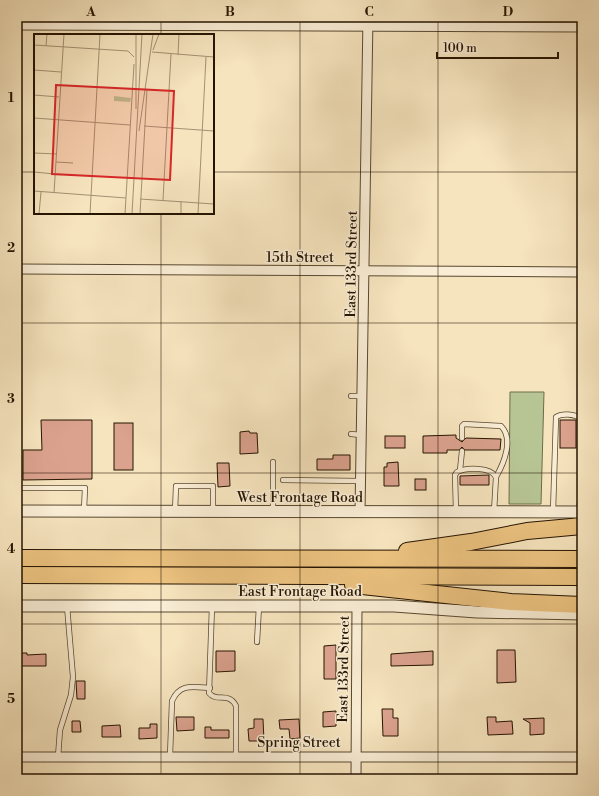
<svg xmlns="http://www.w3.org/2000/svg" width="599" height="796" viewBox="0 0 599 796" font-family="'Libre Bodoni',serif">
  <rect width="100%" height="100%" fill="#f6e4be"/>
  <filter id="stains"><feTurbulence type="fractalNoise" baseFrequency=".005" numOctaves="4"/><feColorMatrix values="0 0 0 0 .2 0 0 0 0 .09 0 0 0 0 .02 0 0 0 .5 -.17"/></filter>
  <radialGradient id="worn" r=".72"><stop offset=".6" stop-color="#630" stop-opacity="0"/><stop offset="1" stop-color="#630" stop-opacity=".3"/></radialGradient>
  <!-- green -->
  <polygon fill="#b7c595" stroke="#6e6c4a" points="510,392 544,392 541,504 509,504"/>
  <!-- building -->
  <g fill="#dba28e" stroke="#251400">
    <polygon points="41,420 92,420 92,479 23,480 23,450 42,450"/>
    <rect x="560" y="420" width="16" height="28"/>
    <rect x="114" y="423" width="19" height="47"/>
    <polygon points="249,431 250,433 257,433 258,453 240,454 240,432"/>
    <polygon points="456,435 456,438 462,442 466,438 501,439 500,450 465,450 462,447 459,450 447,450 447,453 423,453 423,436"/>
    <rect x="385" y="436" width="20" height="12"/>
    <polygon points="333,455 350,455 350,470 317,470 317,459 333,459"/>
    <polygon points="398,462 399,486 384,486 384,467 387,467 387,463"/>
    <polygon points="217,463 229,463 230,486 218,487"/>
    <polygon points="489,475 489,485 460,485 460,476"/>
    <rect x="415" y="479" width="11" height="11"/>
    <polygon points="336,645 336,679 324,679 324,646"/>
    <polygon points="497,650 515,650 516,682 497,683"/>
    <polygon points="216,651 235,651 235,671 216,672"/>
    <polygon points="433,651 433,665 391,666 391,654"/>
    <polygon points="19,653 27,653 27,655 46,654 46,666 19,666"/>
    <polygon points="76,681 85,681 85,699 77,699"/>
    <polygon points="382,709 393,709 393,718 398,718 398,736 383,736"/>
    <polygon points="336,711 336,726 323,727 323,712"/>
    <polygon points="176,717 194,717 194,730 177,731"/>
    <polygon points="487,717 496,717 496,722 512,721 513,734 488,735"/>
    <polygon points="544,718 544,734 530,735 530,723 523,719"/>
    <polygon points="254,719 263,719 264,741 249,741 248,729 254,728"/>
    <polygon points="299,719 300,738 290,739 289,729 280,729 279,720"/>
    <polygon points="72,721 80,721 81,732 72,732"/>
    <polygon points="150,724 157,724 157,738 139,739 139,728 150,728"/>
    <polygon points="120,725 121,737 102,737 102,726"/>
    <polygon points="205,727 211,727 211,730 229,730 229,738 205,738"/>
  </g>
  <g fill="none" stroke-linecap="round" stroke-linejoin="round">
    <!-- service casing -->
    <g stroke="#594830" stroke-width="6">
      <g id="service">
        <polyline points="351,396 362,396"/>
        <polyline points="351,434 361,435"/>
        <path d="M462 438V426L464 424 501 426C514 439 504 463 496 477"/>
        <polyline points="273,462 273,512"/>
        <polyline points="460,470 462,451"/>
        <polyline points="283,480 360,481"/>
        <polyline points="17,488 85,488 84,510"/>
        <path d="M456 511 455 475 457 472C466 467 491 467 496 477L494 512"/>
        <polyline points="175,512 176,486 213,486 213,511"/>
        <path d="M553 512 556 417C562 413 574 414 580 418L582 447"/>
        <polyline points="579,512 582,479"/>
        <path d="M212 606 209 693C217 703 229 691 236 706V756"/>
        <polyline points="257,642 259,606"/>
        <path d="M170 756 172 701C180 683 193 687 210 688"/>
        <polyline points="58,757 60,730 71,695 73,677 67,606"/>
      </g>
    </g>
    <!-- minor casing -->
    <g stroke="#594830" stroke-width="11">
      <g id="minor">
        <polyline points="17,25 582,27"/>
        <polyline points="17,269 582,272"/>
        <polyline points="360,512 368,17"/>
        <polyline points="17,757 582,757"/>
        <polyline points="356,779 357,606"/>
      </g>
    </g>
    <!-- tertiary casing -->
    <g stroke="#594830" stroke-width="13">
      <g id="tertiary">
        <polyline points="17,511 582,512"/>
        <polyline points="17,606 394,606 477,612 582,614"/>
      </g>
    </g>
    <!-- motorway casing -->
    <g stroke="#251400" stroke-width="18">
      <g id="motorway">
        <polyline points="407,551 471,542 527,531 582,526"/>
        <polyline points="17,558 582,559"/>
        <polyline points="17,575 582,577"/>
        <polyline points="353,585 511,602 582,605"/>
      </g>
    </g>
    <!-- service -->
    <use href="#service" stroke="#f9edd5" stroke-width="4.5"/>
    <!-- minor -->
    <use href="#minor" stroke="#f9edd5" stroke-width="9"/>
    <!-- tertiary -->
    <use href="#tertiary" stroke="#f9edd5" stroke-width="11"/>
    <!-- motorway -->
    <use href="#motorway" stroke="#ebc27f" stroke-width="16"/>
  </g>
  <!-- grid -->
  <path fill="none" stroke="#251400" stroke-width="1" stroke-opacity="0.55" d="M161 17V35M300 17V779M438 17V779M17 172H35M213 172H582M161 213V779M17 323H582M17 473H582M17 624H582"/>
  <g text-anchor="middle" stroke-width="3" stroke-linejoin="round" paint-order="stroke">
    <!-- street labels -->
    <g font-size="14" fill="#251400" stroke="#f9edd5">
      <text x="300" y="262">15th Street</text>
      <text transform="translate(351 264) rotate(-89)" y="5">East 133rd Street</text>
      <text x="300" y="502">West Frontage Road</text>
      <text x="300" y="596">East Frontage Road</text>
      <text transform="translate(343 669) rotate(-89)" y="5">East 133rd Street</text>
      <text x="299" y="747">Spring Street</text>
    </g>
  </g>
  <!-- overview -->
  <g transform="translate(34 34)">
    <rect width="180" height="180" fill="#f6e4be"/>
    <path d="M80 62 97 64 96 68 80 67Z" fill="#b7c595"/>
    <path fill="none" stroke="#a29172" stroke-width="1" d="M0 11 94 17 100 23M12 12 13 0M119 16 125 0M118 18 180 23M144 21 145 0M0 36 27 38M0 61 25 63M102 75V0M0 84 96 91M110 92 180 97M105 97 119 0M0 119 23 120M22 128 39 129M0 138 21 140M0 157 92 164M20 159 30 0M106 165 180 170M129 166 137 20M5 180 7 158M56 180 66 0M91 180 100 30M98 180 108 0M106 180 113 55M147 180V167M164 180 172 23"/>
    <path fill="#d62828" fill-opacity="0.15" stroke="#d62828" stroke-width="2" d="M22 51 140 57 136 146 18 140Z"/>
    <rect width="180" height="180" fill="none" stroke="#251400" stroke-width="2"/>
  </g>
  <!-- margin -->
  <rect width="599" height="796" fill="none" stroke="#f6e4be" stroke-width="44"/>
  <!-- scale -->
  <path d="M437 52v6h121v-6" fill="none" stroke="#251400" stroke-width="2"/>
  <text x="443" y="52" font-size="12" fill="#251400" stroke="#f9edd5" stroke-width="3" paint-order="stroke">100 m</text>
  <rect x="22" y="22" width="555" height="752" fill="none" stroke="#251400" stroke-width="1.5"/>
  <g font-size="13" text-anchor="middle" font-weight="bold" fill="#251400">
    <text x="91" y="16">A</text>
    <text x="230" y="16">B</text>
    <text x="369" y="16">C</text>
    <text x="508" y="16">D</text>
    <text x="11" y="102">1</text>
    <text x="11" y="252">2</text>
    <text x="11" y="403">3</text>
    <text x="11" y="553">4</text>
    <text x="11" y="703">5</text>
  </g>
  <rect width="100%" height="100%" filter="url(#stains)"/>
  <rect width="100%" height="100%" fill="url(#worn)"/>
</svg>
